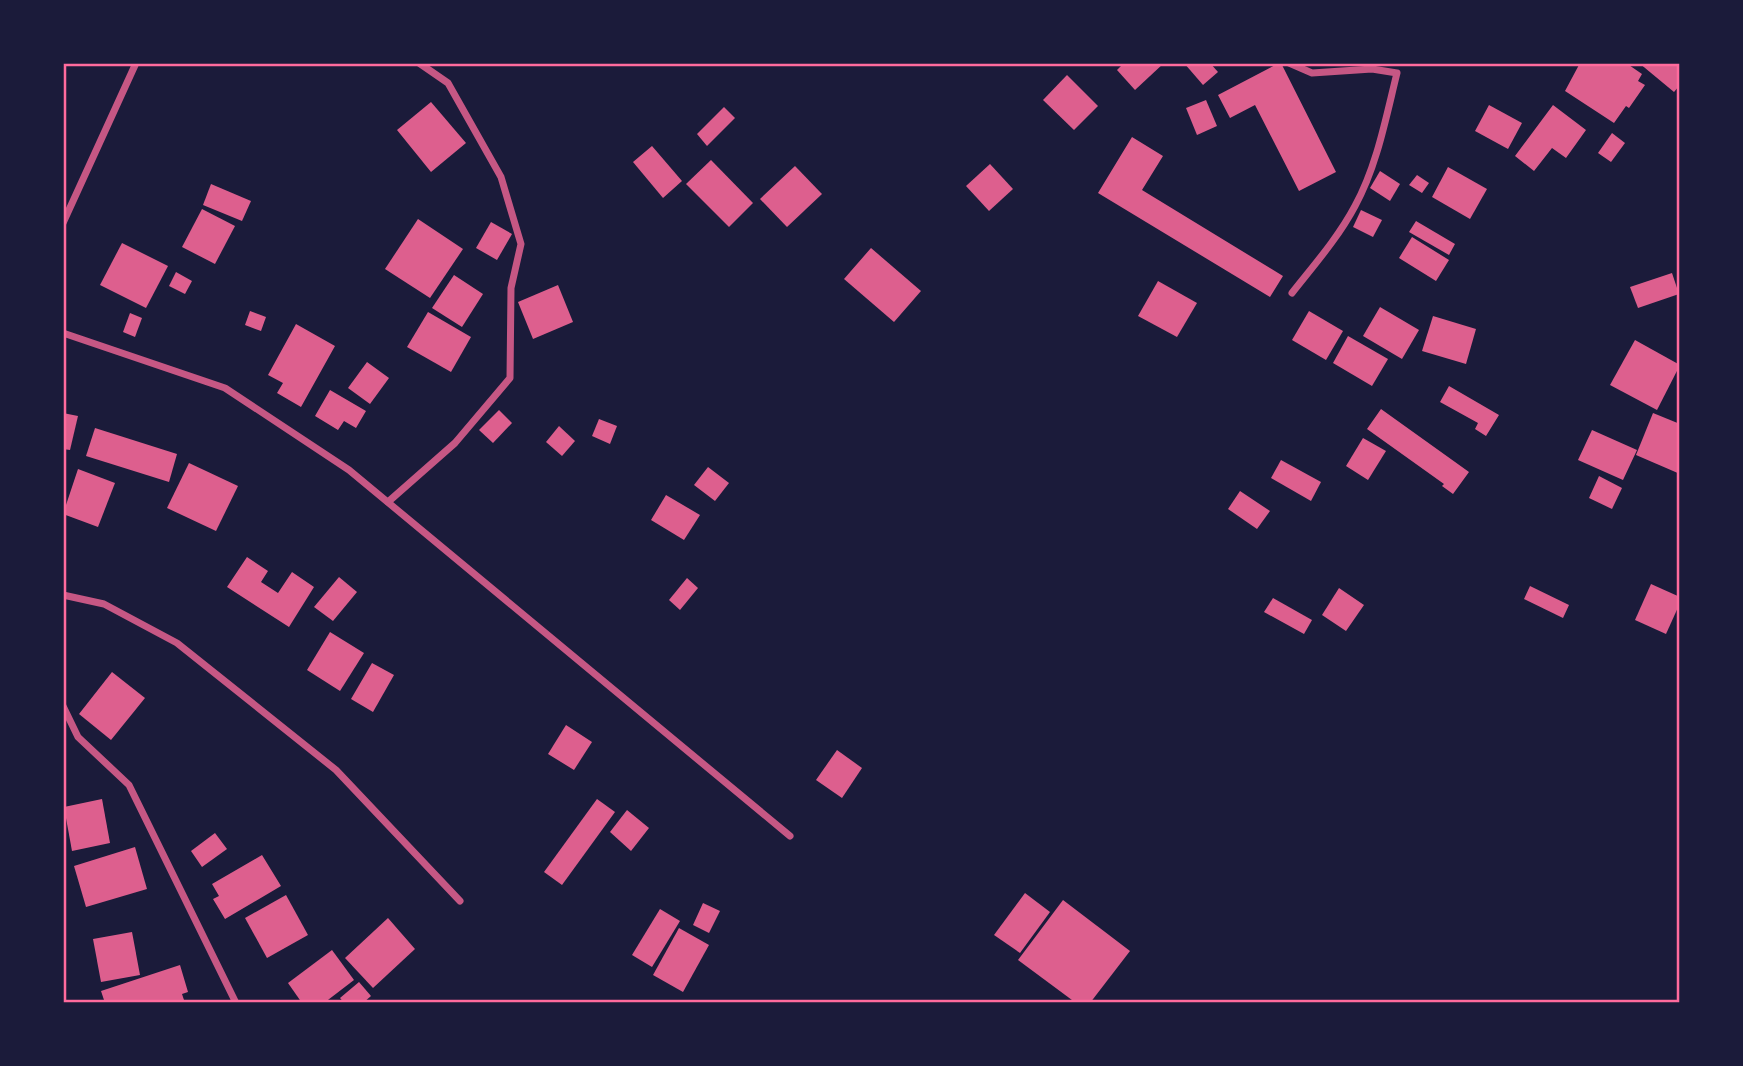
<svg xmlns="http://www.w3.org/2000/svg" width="1743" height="1066" viewBox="0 0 1743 1066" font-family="'Public Sans',sans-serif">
  <rect width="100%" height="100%" fill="#1b1b3a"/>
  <!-- building -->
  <g fill="#dd5f8e">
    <polygon points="1124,63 1164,63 1135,90 1117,70"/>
    <polygon points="1184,63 1210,63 1218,72 1203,85"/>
    <polygon points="1279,63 1281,63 1336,172 1299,191 1255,105 1230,118 1218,95"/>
    <polygon points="1580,63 1626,63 1642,74 1638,81 1645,85 1629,108 1626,106 1614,123 1565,91"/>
    <polygon points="1639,63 1680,63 1680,85 1674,92"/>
    <polygon points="1067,75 1098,106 1074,130 1043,100"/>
    <polygon points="1206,100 1217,126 1197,135 1186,108"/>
    <polygon points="431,102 466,143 431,172 397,130"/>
    <polygon points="1489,105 1522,123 1508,149 1475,131"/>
    <polygon points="1553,105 1586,130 1566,158 1552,148 1534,171 1515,156"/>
    <polygon points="724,107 735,118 707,146 697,134"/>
    <polygon points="1612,133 1625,143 1611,162 1598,153"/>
    <polygon points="1132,137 1163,156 1142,190 1283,276 1270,297 1098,193"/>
    <polygon points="652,146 682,181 663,198 633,162"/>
    <polygon points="711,160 753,203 729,227 686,184"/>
    <polygon points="990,164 1013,189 989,211 966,186"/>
    <polygon points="795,166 822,194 787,227 760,199"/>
    <polygon points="1448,167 1487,189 1470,219 1432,197"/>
    <polygon points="1380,171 1400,184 1390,201 1370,188"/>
    <polygon points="1417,175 1429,183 1422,193 1409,185"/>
    <polygon points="211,184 251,201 242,221 203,205"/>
    <polygon points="202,209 235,226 215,264 182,247"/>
    <polygon points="1361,210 1382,220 1373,237 1353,227"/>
    <polygon points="418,219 463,249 430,298 385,269"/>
    <polygon points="1416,221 1455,244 1449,255 1409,232"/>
    <polygon points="491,222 512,234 497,260 476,248"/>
    <polygon points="1412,237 1449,260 1436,281 1399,258"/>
    <polygon points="122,243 168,266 146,308 100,285"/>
    <polygon points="871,248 921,291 894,322 844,279"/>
    <polygon points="176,272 192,281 185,294 169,286"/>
    <polygon points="1672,273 1679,294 1638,308 1630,287"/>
    <polygon points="454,275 483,294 462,327 432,308"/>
    <polygon points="1158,281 1197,303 1177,337 1138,316"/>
    <polygon points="558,285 573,322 533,339 518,302"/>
    <polygon points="1380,307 1419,330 1402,359 1363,336"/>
    <polygon points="250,311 266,317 261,331 245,325"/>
    <polygon points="1309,311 1343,331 1326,360 1292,340"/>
    <polygon points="428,312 471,337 451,372 407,347"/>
    <polygon points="130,313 142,318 135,337 123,332"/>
    <polygon points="1433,316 1476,329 1466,364 1422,351"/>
    <polygon points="296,324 335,346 301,407 277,393 283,383 268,375"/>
    <polygon points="1348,336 1388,359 1372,386 1333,363"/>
    <polygon points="1635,340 1680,365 1657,410 1610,385"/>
    <polygon points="367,362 389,378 370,404 348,388"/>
    <polygon points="1449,386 1499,415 1486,436 1475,429 1478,423 1440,402"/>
    <polygon points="330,390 366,411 356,428 344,421 338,430 315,416"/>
    <polygon points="1381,409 1469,472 1453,494 1442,486 1444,484 1367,429"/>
    <polygon points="499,410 512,423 493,443 479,430"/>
    <polygon points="63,413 78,416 70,450 63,449"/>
    <polygon points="1653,413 1680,424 1680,474 1636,455"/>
    <polygon points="599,419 617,426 610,444 592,436"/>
    <polygon points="559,426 575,441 562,456 546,442"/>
    <polygon points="95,428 177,454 169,482 86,456"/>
    <polygon points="1592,430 1637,450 1623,480 1578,460"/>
    <polygon points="1363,438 1386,451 1368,480 1346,466"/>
    <polygon points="1281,460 1321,482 1311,501 1271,478"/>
    <polygon points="189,463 238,486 216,531 167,508"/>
    <polygon points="708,467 729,483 715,501 694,485"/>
    <polygon points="78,469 115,483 98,527 63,514"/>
    <polygon points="1599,476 1622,488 1612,509 1589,498"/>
    <polygon points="1240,491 1270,511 1257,529 1228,509"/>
    <polygon points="666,495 700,515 684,540 651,520"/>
    <polygon points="247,557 268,571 261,582 278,593 292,572 314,587 289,627 227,587"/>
    <polygon points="339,577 357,592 333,621 314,607"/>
    <polygon points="687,578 698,588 680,610 669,600"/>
    <polygon points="1651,584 1680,597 1680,603 1666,634 1635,620"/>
    <polygon points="1530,586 1569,605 1563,618 1524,599"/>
    <polygon points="1339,588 1364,605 1346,631 1322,615"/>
    <polygon points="1273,598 1312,620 1304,634 1264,612"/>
    <polygon points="330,632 364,653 340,691 307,670"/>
    <polygon points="372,663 394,675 373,712 351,699"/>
    <polygon points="112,672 145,698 111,740 79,714"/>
    <polygon points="566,725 592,742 574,770 548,754"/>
    <polygon points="837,750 862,768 842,798 816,780"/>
    <polygon points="102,799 110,843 72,851 64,807"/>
    <polygon points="597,799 615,812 562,885 544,872"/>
    <polygon points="627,810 649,828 631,851 610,832"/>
    <polygon points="215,833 227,849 202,867 191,851"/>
    <polygon points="135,847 147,889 86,907 74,866"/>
    <polygon points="262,855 281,886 225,919 213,899 219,896 212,884"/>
    <polygon points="1025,893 1050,912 1020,953 994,935"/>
    <polygon points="286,895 308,935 267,958 245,918"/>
    <polygon points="1063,900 1130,951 1090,1003 1076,1003 1018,960"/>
    <polygon points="703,903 720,911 709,933 693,925"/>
    <polygon points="660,909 680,921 652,967 632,955"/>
    <polygon points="388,918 415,949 373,988 345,958"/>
    <polygon points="679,928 709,945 683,992 653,975"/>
    <polygon points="132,932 140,975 101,982 93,939"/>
    <polygon points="332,950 354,980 324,1003 302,1003 288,983"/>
    <polygon points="180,965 188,992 182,994 185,1003 105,1003 101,991"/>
    <polygon points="359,982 371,996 363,1003 344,1003 340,998"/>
  </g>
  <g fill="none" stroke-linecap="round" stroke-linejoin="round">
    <!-- minor -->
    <g stroke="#c65784" stroke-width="7">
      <path d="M1289 63 1312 73 1372 69 1397 73C1386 117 1377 166 1355 206 1338 238 1314 265 1292 293"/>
      <polyline points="63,223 136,63"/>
      <polyline points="63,333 225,388 349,470 790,836"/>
      <polyline points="388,502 455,443 510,378 511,288 521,244 501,177 448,83 419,63"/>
      <polyline points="63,595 104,604 177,643 336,770 460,901"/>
      <polyline points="63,706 78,737 129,785 236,1003"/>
    </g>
  </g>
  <!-- border -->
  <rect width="1743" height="1066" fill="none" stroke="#1b1b3a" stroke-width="130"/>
  <rect x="65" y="65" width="1613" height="936" fill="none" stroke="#ff6b9d" stroke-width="2.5"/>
</svg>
